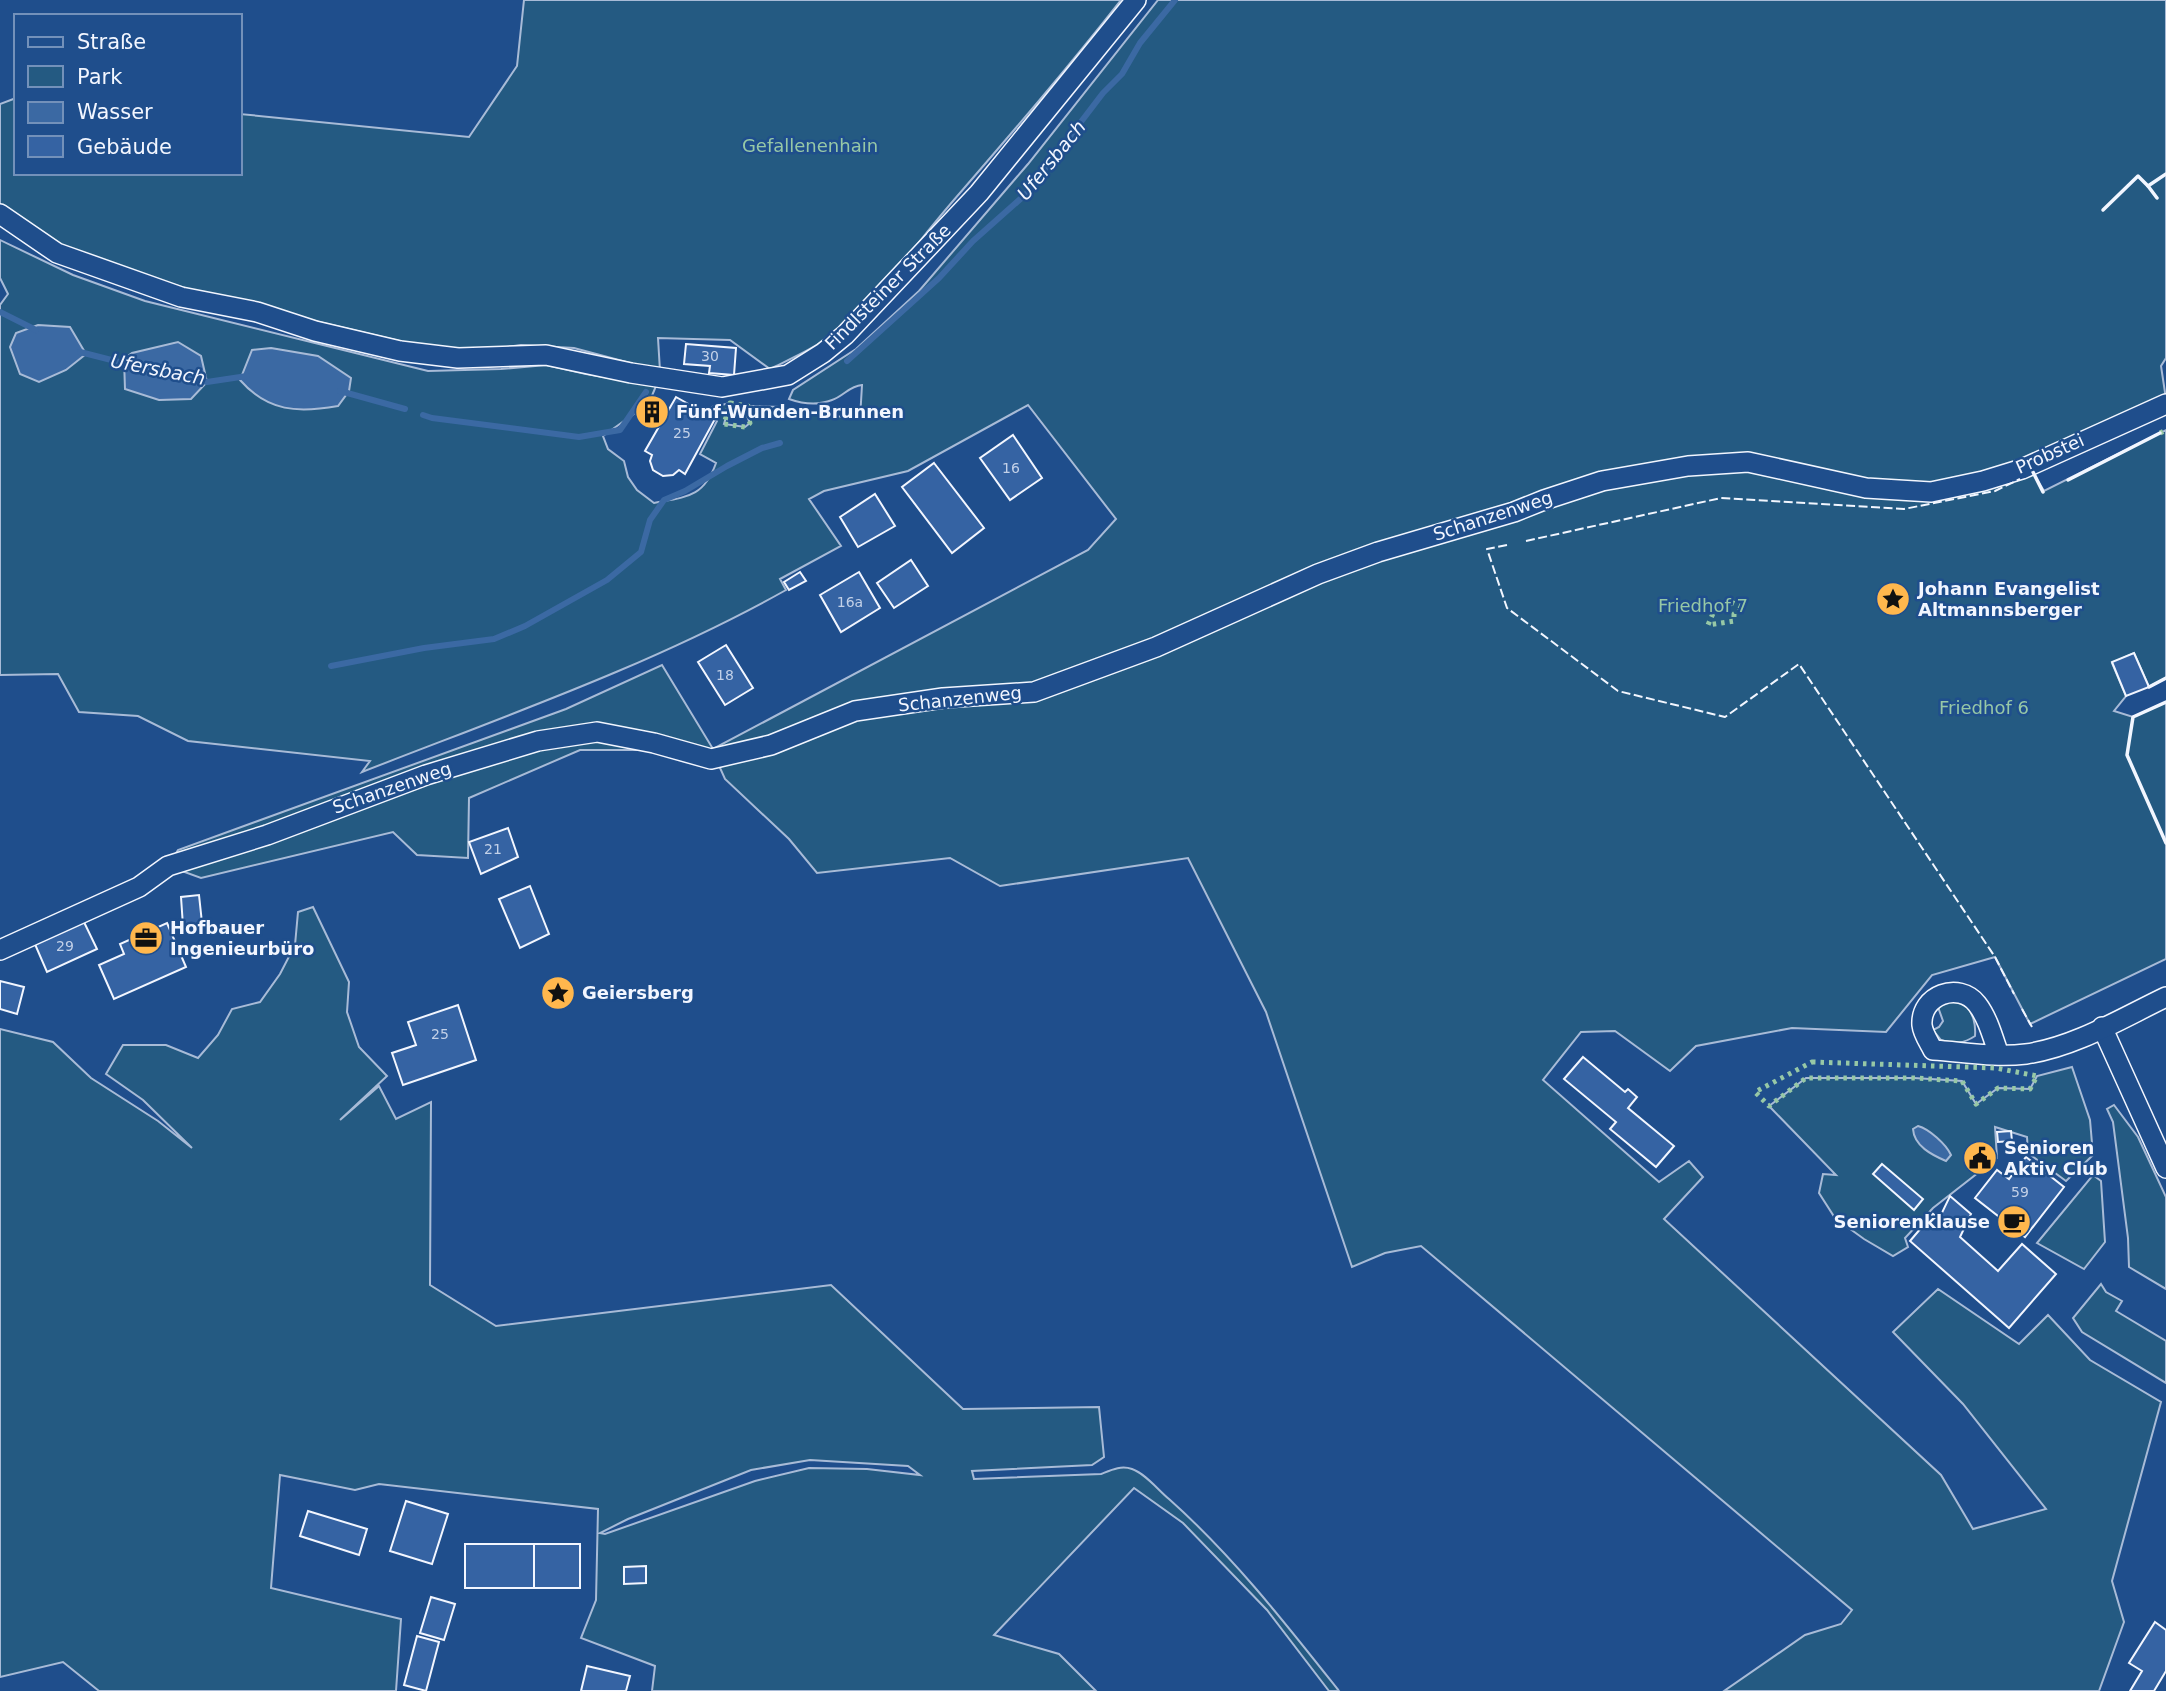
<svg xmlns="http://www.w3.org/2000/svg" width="2166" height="1691" viewBox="0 0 2166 1691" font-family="'DejaVu Sans',sans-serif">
  <rect width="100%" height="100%" fill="#1f4e8c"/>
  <!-- green -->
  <g fill="#245a82" stroke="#a8bbd7" stroke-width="2" fill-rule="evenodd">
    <path d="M524 0H1121C1067 69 1010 135 953 201 916 244 879 296 835 332 816 348 792 358 770 369L730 340 658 338 660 371 574 348 521 345 484 350 425 347 214 297 88 258 41 234 0 207V104L16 98V173H240V114L469 137 517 66Z"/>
    <path d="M1158 0H2166V358L2161 366 2166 399 2033 473 2044 491 2166 430V678L2149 687 2134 653 2112 663 2126 696 2114 711 2133 717 2166 702V959L2030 1024 1995 957 1932 975 1886 1032 1792 1028 1696 1046 1670 1071 1615 1031 1581 1032 1543 1080 1659 1182 1689 1161 1703 1177 1664 1219 1941 1475 1973 1529 2046 1509 1963 1404 1893 1332 1938 1289 2019 1344 2048 1315 2090 1360 2161 1402 2112 1581 2124 1622 2099 1691H1724L1805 1635 1841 1624 1852 1610 1421 1246 1385 1253 1352 1267 1266 1012 1188 858 1000 886 950 858 817 873 789 839 725 779 712 750H580L469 798 468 858 417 855 393 832 201 878 168 866 178 850 566 709 662 665 713 749 1088 550 1116 519 1028 405 908 471 824 491 809 499 841 546 780 579 786 590C652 665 505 716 362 772L370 761 188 741 138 716 79 712 58 674 0 675V305L8 294 0 278V240L73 275 145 301 428 371 501 369 546 365 586 374 656 386 649 403 603 436 608 449 624 461 628 477 637 490 654 503C687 497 704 497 716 463L700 454 717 421 707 412 712 407 730 403 724 424 745 427 750 423 747 416 748 406 783 407 793 411 860 419 862 385C849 386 844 396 832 400 817 406 803 404 789 399L793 390 856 349 919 291 1028 164Z"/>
    <path d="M313 907 349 982 347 1012 359 1047 387 1076 340 1120 379 1086 396 1119 431 1102 430 1285 496 1326 831 1285 963 1409 1099 1407 1104 1457 1092 1465 972 1471 974 1479 1101 1474C1111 1470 1121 1465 1132 1469 1146 1474 1158 1490 1169 1499 1233 1556 1286 1624 1339 1691H1329L1267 1610 1183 1523 1134 1488 994 1635 1059 1654 1096 1691H652L655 1666 581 1638 596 1600 598 1509 379 1484 355 1490 280 1475 271 1588 401 1619 396 1691H99L63 1662 0 1677V1029L53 1042 91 1078 158 1121 192 1148 143 1100 106 1074 123 1045H166L198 1058 218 1035 232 1009 260 1002 280 974 295 945 298 912ZM810 1460 908 1466 920 1475 867 1469 809 1468 755 1481 605 1534 600 1533 628 1519 751 1470Z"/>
    <path d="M1948 999 1966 1004C1973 1015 1976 1023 1975 1036 1963 1044 1955 1044 1941 1040L1933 1030 1939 1027 1943 1021 1938 1007Z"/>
    <polygon points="2072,1067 2090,1120 2093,1155 2066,1181 2028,1153 2027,1137 1995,1127 1997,1158 1933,1208 1905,1238 1908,1247 1893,1256 1864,1239 1835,1218 1819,1193 1823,1174 1836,1175 1769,1106 1806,1078 1914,1078 1962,1081 1976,1104 1998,1088 2030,1089 2037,1076"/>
    <polygon points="2114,1105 2138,1137 2166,1197 2166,1289 2129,1267 2128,1238 2113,1122 2107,1109"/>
    <polygon points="2093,1175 2101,1181 2105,1242 2084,1269 2037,1243"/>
    <polygon points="2101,1284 2106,1292 2122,1301 2116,1311 2166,1341 2166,1383 2082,1332 2073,1318"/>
  </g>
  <!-- water -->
  <g fill="#3b69a3" stroke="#a8bbd7" stroke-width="2">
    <polygon points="38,325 70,327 86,354 66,370 39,382 20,374 10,347 16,333"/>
    <polygon points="178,342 201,356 207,382 191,399 159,400 125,389 124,359 132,353"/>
    <path d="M271 348 318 356 351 378 349 391 338 406C298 413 268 412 240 380L252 350Z"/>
    <path d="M1918 1126C1929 1129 1946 1144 1951 1155L1946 1161C1932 1155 1914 1146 1913 1129Z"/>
  </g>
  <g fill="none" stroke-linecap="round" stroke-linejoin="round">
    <!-- stream -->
    <g stroke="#3b69a3" stroke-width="6">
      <polyline points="0,312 36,330"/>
      <polyline points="80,352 131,365"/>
      <polyline points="847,361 939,278 973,241 1026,194 1103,93 1122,74 1140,43 1175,0"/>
      <polyline points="199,380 207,382 247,376"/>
      <polyline points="340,391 405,409"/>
      <polyline points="423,415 432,418 579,437 620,430 646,392"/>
      <polyline points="331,666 424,648 494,639 525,626 607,580 641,552 650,520 664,500 685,491 727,466 762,448 780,443"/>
    </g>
  </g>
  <!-- building -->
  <g fill="#3563a3" stroke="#f2f6ff" stroke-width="2">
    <polygon points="686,344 736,348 734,375 709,373 710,366 684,364"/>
    <polygon points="676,397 715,419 685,474 679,470 673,475 663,476 653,470 650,461 652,455 645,451"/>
    <polygon points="1013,435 1042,478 1010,500 980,458"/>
    <polygon points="934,463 984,528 952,553 902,487"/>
    <polygon points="875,494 895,526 858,547 840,517"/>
    <polygon points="911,560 928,586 894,608 877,583"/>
    <polygon points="800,572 806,581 789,590 784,582"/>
    <polygon points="859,572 880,608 841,632 820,595"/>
    <polygon points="726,645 753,688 725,705 698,662"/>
    <polygon points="2134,653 2149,687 2126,696 2112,662"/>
    <polygon points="508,828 518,857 481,874 469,842"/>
    <polygon points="530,886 549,934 520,948 499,899"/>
    <polygon points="199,895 202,923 183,926 181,897"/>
    <polygon points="83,920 97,949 47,972 34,942"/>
    <polygon points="167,923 186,967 114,999 99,965 124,954 120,944"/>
    <polygon points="0,981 24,987 17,1014 0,1009"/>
    <polygon points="458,1005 476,1060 403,1085 392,1053 416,1045 408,1022"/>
    <polygon points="1583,1057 1625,1092 1628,1089 1637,1097 1628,1108 1674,1146 1656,1167 1610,1129 1616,1122 1564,1079"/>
    <polygon points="2011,1131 2012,1141 1998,1142 1997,1132"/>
    <polygon points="2026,1157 2064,1187 2025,1237 1975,1198 1997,1170 2009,1179"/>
    <polygon points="1882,1164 1923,1199 1914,1210 1873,1174"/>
    <polygon points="1950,1196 1971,1214 1960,1237 1998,1271 2022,1244 2056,1274 2009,1328 1910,1241 1933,1214 1939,1219"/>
    <polygon points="406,1501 448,1514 432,1564 390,1551"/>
    <polygon points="308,1511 367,1529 359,1555 300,1536"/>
    <rect x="465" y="1544" width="69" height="44"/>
    <rect x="534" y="1544" width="46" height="44"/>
    <polygon points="646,1566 646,1583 624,1584 624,1567"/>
    <polygon points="431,1597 455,1604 444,1640 420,1633"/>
    <polygon points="2155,1622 2166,1630 2166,1671 2154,1691 2130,1691 2142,1671 2129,1663"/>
    <polygon points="417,1636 439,1642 426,1691 404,1685"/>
    <polygon points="587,1666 630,1676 626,1691 581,1691"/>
  </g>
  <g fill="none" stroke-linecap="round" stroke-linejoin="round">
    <!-- street casing -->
    <g stroke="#f2f6ff" stroke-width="22">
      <g id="street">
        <polyline points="0,214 57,253 181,297 257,312 315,331 400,351 458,358 546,355 631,373 722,387 788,375 823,353 845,335 979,193 1136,0"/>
        <polyline points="0,950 139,887 168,866 267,835 426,775 538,741 597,732 654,743 711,759 771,745 855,711 943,698 1034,692 1156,647 1318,574 1378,552 1514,512 1544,500 1602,481 1688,466 1748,462 1866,488 1931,492 1983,481 2022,469 2166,404"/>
        <polyline points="2102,1027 2166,1168"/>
        <path d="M1999 1055C1993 1038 1988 1018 1977 1004 1959 981 1920 995 1922 1025 1923 1034 1929 1042 1933 1050 1964 1052 1995 1058 2026 1054 2075 1047 2122 1018 2166 997"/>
      </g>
    </g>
    <!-- street -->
    <use href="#street" stroke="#1f4e8c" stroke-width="19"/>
    <!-- hedge -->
    <g stroke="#97c8a6" stroke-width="5" stroke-dasharray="3.5 5" stroke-linecap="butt">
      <polygon points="730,403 748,406 747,416 750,423 745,427 724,424"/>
      <polyline points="2160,433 2166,430"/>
      <polygon points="1731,602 1744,608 1734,614 1734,621 1708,625 1714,611 1722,607 1727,609"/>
      <polygon points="1812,1062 1996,1068 2037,1076 2030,1089 1998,1088 1976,1104 1962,1081 1914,1078 1806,1078 1769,1106 1755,1092"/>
    </g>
    <!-- fence -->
    <g stroke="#f2f6ff" stroke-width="2" stroke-dasharray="9 3.5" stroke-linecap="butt">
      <polyline points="1526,541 1721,498 1904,509 1995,491 2020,479"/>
      <polyline points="1507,545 1487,549 1507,608 1618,691 1725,717 1799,664 1995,957 2014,994"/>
      <polyline points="2022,1009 2032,1027"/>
    </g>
    <!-- wall -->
    <g stroke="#f2f6ff" stroke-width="3.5">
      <polyline points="2157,198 2148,186 2166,174"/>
      <polyline points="2103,210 2138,176 2148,186"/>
      <polyline points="2033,472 2043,492"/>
      <polyline points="2068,480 2160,433"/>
      <polyline points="2149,687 2166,678"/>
      <polyline points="2166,702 2133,717 2127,755 2166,843"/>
    </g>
  </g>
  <!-- icons -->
  <defs>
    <g id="building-disc" transform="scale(1.75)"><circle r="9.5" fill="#ffb74d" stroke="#1f4e8c"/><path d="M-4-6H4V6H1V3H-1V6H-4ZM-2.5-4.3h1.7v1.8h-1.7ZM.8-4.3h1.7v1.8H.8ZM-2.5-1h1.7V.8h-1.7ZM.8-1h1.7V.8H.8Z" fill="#111"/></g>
    <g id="sight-disc" transform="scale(1.75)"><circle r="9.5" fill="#ffb74d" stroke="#1f4e8c"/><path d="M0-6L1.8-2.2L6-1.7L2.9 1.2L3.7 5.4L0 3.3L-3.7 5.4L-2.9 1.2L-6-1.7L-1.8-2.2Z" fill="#111"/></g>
    <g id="office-disc" transform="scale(1.75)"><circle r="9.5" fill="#ffb74d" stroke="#1f4e8c"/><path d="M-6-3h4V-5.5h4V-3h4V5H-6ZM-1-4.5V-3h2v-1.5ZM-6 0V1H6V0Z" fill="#111"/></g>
    <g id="civic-disc" transform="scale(1.75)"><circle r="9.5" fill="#ffb74d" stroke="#1f4e8c"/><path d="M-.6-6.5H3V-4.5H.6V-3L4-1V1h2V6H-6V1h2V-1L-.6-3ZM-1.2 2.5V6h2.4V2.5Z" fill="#111"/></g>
    <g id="cafe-disc" transform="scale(1.75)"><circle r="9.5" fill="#ffb74d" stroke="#1f4e8c"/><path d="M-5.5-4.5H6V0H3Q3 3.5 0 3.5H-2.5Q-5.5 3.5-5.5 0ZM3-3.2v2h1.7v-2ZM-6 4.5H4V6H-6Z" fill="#111"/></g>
  </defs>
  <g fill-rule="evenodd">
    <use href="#building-disc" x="652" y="412"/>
    <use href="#sight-disc" x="1893" y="599"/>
    <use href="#office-disc" x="146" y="938"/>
    <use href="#sight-disc" x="558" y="993"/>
    <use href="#civic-disc" x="1980" y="1158"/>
    <use href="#cafe-disc" x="2014" y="1222"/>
  </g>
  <g text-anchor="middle" stroke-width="5" stroke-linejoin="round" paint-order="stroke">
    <!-- number labels -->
    <g font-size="14" fill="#c3d1e8">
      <text x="710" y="361">30</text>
      <text x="682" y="438">25</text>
      <text x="1011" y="473">16</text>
      <text x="850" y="607">16a</text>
      <text x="725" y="680">18</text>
      <text x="493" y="854">21</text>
      <text x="65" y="951">29</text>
      <text x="440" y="1039">25</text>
      <text x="2020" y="1197">59</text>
    </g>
    <!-- park labels -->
    <g font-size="18" fill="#97c8a6" stroke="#1f4e8c">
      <text x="810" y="152">Gefallenenhain</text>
      <text x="1703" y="612">Friedhof 7</text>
      <text x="1984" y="714">Friedhof 6</text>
    </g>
    <!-- street labels -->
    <g font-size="18" fill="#f2f6ff" stroke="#1f4e8c">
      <text transform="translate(888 287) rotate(-45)" y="6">Findlsteiner Straße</text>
      <text transform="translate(2050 454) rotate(-24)" y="6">Probstei</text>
      <text transform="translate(1493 516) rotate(-18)" y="6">Schanzenweg</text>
      <text transform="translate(960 699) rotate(-6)" y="6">Schanzenweg</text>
      <text transform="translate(392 788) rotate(-19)" y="6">Schanzenweg</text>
    </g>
    <!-- poi labels -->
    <g font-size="18" font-weight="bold" fill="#f2f6ff" stroke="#1f4e8c" text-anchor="start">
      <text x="676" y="418">Fünf-Wunden-Brunnen</text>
      <text x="1918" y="595">Johann Evangelist<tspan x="1918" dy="21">Altmannsberger</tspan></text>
      <text x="170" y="934">Hofbauer<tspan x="170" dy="21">Ingenieurbüro</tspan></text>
      <text x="582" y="999">Geiersberg</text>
      <text x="2004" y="1154">Senioren<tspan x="2004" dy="21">Aktiv Club</tspan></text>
      <text x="1990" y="1228" text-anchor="end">Seniorenklause</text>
    </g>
    <!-- water labels -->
    <g font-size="19" font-style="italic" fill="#f2f6ff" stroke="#1f4e8c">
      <text transform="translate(1051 160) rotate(-51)" y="7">Ufersbach</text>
      <text transform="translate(158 369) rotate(11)" y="7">Ufersbach</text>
    </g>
  </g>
  <!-- legend -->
  <rect x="14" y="14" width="228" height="161" fill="#1f4e8c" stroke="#7391ba" stroke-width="2"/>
  <rect x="28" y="37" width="35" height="10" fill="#1f4e8c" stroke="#7391ba" stroke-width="2"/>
  <text x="77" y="49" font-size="21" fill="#f2f6ff">Straße</text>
  <rect x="28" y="66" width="35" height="21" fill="#245a82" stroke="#7391ba" stroke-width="2"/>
  <text x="77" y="84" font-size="21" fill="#f2f6ff">Park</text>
  <rect x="28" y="102" width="35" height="21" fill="#3b69a3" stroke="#7391ba" stroke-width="2"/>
  <text x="77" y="119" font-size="21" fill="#f2f6ff">Wasser</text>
  <rect x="28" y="136" width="35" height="21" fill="#3563a3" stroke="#7391ba" stroke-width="2"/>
  <text x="77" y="154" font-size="21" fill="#f2f6ff">Gebäude</text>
</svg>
